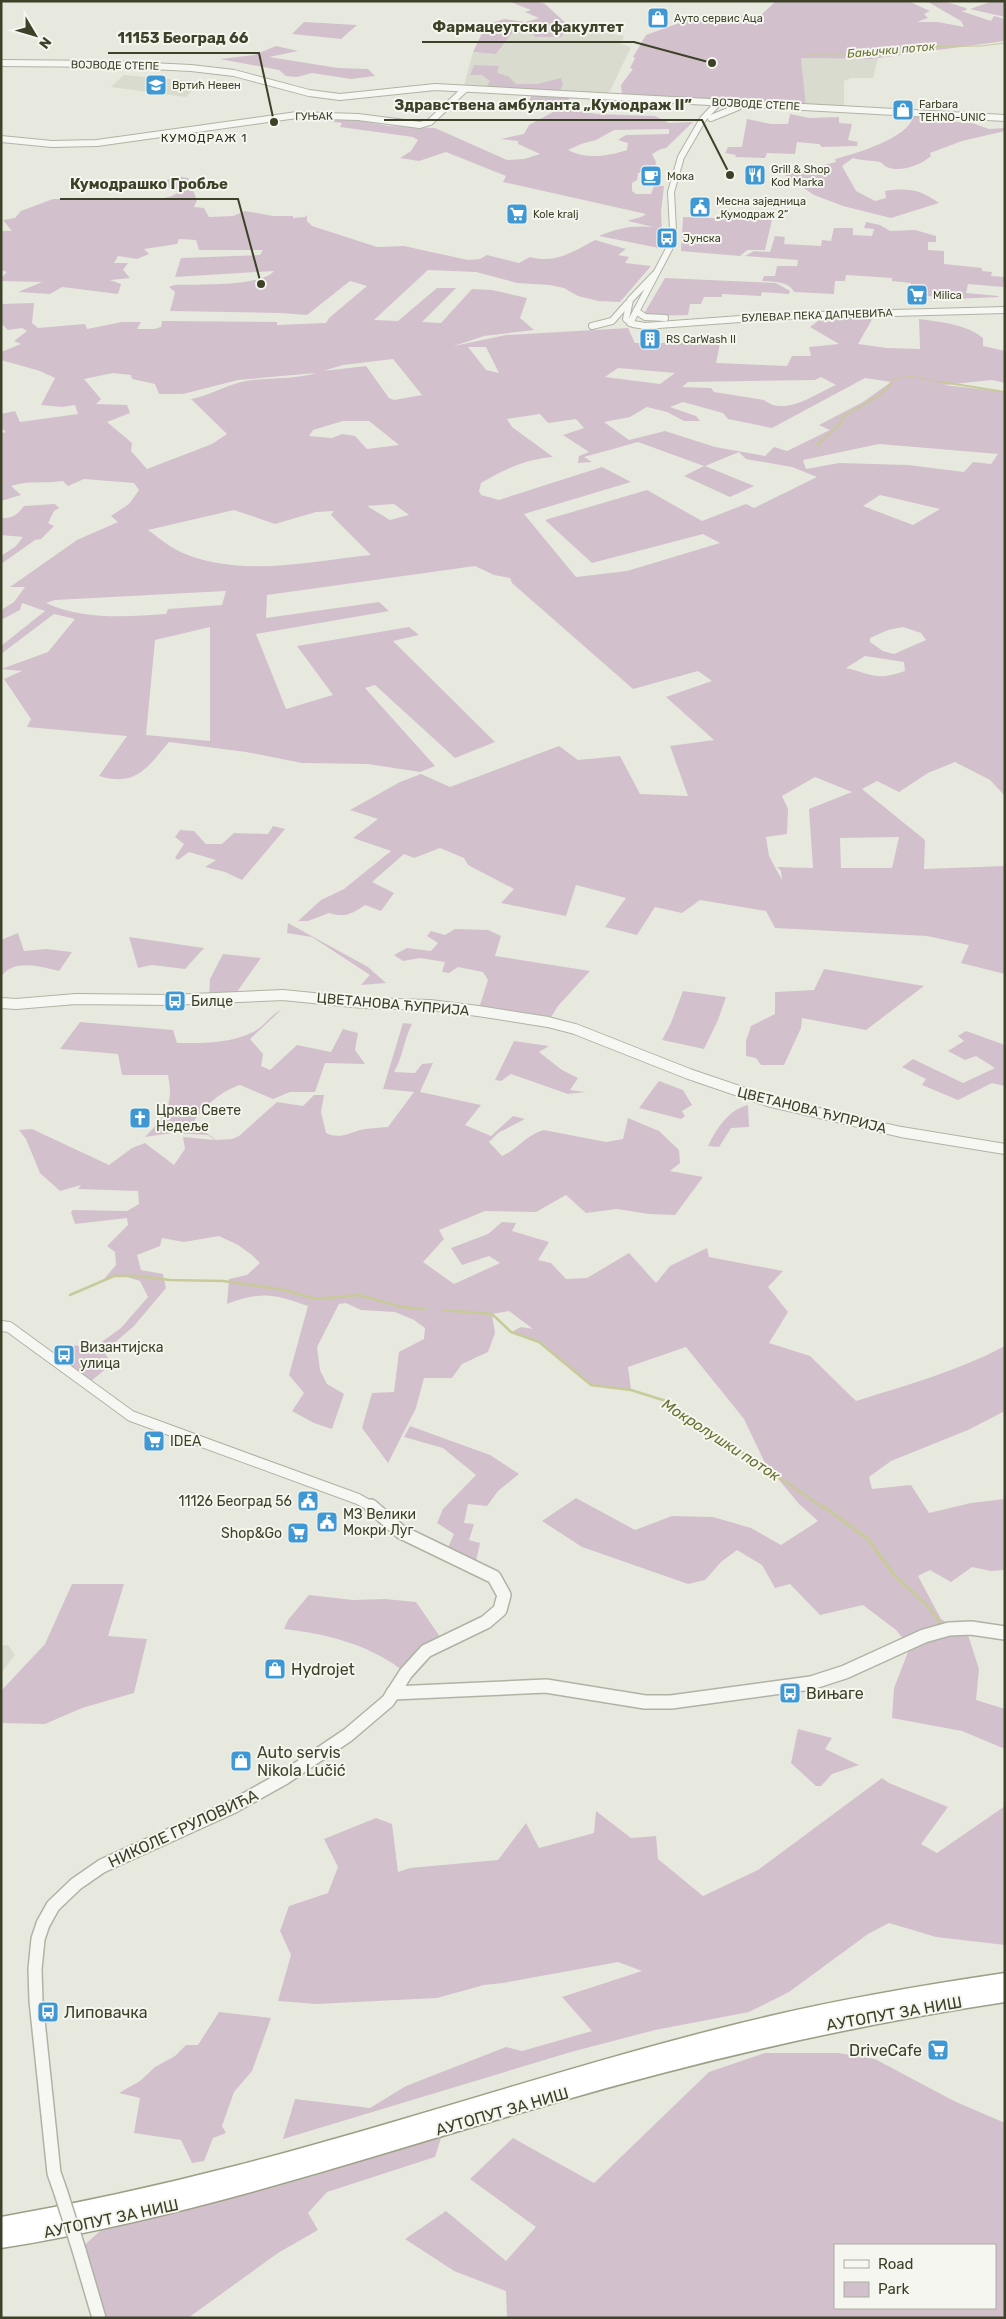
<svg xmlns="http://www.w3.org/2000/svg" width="1006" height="2319" viewBox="0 0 1006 2319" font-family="Rubik,sans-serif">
  <rect width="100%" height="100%" fill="#e7e9df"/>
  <!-- built -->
  <g fill="#d8dbcd">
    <polygon points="569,26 624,36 621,44 631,47 609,93 464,86 473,52 496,54 513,32 527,27 535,37 561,36"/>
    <polygon points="801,58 871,59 878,58 873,78 851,78 844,81 844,107 806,105"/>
    <polygon points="124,75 201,82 186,97 111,87"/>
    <polygon points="8,1645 15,1655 1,1673 1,1646"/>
  </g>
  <!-- green -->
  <g fill="#d3c0cd" fill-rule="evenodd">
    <polygon points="508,1 537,1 545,4 569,26 561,37 535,37 527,27 513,32 496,54 473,52 486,25 504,19 526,22 539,18 525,12 531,10"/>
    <polygon points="776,1 908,1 930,11 924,14 928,18 917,22 938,22 964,27 961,21 928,2 947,2 966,8 967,10 961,11 991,21 994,16 1005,19 1005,41 871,59 801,58 806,105 622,94 621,85 633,69 630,68 635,58 633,57 646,35 693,18 761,15"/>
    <polygon points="993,1 1005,1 1005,17 970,9"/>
    <polygon points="304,22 357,25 341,39 292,34"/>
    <polygon points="276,46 298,51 269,57 338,68 368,69 375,76 351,79 312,73 297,77 286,76 279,70 220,59 254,55"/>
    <polygon points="474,65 499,66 497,73 508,76 516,84 538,84 561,78 563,84 560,91 486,87 490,81 482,75 470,75"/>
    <path d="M532 94 571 96 565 105 574 110 596 114 655 116 669 123 693 122 666 148 661 149 652 154 656 162 655 171 638 173 637 180 632 183V191L636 194H651L654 186H664L661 212 662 234 659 248 599 236C617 228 633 225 653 227L628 221C634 218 640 219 646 214L503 182 506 176 446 152 419 161 400 158 411 151 418 140 413 137 340 127 342 123 305 118 335 116 389 126 435 128 507 160 524 159 540 154 518 144V141L500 139 524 134 529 125 553 112 550 108 527 106ZM669 129V134L626 135 618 140 628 143 627 150C609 156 587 160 568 150L581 144 596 140 614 130Z"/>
    <polygon points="790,114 809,118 839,117 839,123 852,124 848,140 858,142 857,146 822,147 819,144 797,142 795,154 767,153 765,158 735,157 736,155 725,153 728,147 742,147 747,119 771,124 788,124"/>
    <path d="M925 115 954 118 955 122 972 123 989 129 1005 128V131L962 141 930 153 931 156C921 165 900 173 887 167 883 165 884 164 880 162 872 160 862 161 853 158L842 166 856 191 875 201 886 198 885 191C910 188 918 189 939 203L891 218 843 206 814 195 782 173 808 169 836 162 835 159C855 154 908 138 913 117Z"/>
    <path d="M174 176 188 178 197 200 194 207 204 208 209 217 233 216 245 211 273 216H293V218L305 217 307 215V221L312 226 377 247 404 246 468 260 480 259 487 255 519 263 530 257C555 264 573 252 595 240L626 249 618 255 629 257 625 263 651 266 620 302 598 301 578 296 564 288 550 285 517 283 476 272 428 270 374 320 398 321 437 288H456L422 322 441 323 472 289 492 290 527 298 520 318 534 330 484 336 454 346 506 335 628 328 635 343H720L716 363 787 366 792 356H811L809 347 839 344 810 327 822 318 874 316 858 344 887 348 920 349 919 319C941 322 966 324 983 338V346L1005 351V383L992 380 944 385 1005 392V796L990 780 955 762 928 773 899 792 877 781 862 789 925 840 924 869 1005 866V974L961 963 969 945 927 936 775 928 766 911 700 900 682 913 655 907 637 935 605 927 626 898 576 885 566 916 501 903 514 889 468 865 464 858 440 848 414 858 404 854 372 882 394 893 381 911 365 905C352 914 345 918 329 913L308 921H298L321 900 344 889 391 851 353 838 378 819 350 810 400 782 421 774 450 787 559 746 578 760 620 756 640 794 688 796 670 746 714 740 666 697 712 681 698 671 633 689 512 583 510 578 494 575 475 566 267 595 266 618 379 602 389 611 256 634 286 709 333 695 297 646 409 627 419 635 393 641 495 742 455 758 375 685 365 688 435 766 420 772 368 764 302 763 246 752 169 742C147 768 136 787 99 776L127 736 27 727 31 719 4 679 22 671 1 669 48 652 75 619 54 614 1 654V646L45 611 22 603 20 610 1 620V610L14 602 25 587H10L77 540 118 522 111 516 129 504 139 490 134 483 84 479 68 486 63 481C45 484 29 480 11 486L21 495 1 501V433L6 432 1 428V414L15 411 20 422 78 414 75 405 62 407 41 405 55 378 40 371 1 360V352L21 344 14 341 27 331 22 328 8 330 1 323V304L34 303 32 323 38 328 85 324 87 329 122 322H141L137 329H154L161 327 162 321 277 322V325L326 323 329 318 367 286 350 281 307 315 281 313 170 311 175 292 169 287 174 285C195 284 261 287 274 271L175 277 181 258 260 255 263 250H199L196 240 179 239 177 244 144 249 149 254 137 259 118 256 114 263H128L123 270 130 278 110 280 121 284 118 294 62 287 50 294 18 292 42 282 1 281V278L7 272 1 270V231H12L3 220 15 218 21 211 53 199 156 200 172 196 182 190 159 185ZM468 347H486L499 373 486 370ZM393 359 422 395 394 400 389 398 366 366 323 371 343 365ZM618 368 675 373 660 384 605 377ZM113 373 131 375 132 379 155 384 159 394H183L238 380 316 373C293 380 269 377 246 381 227 384 210 396 191 399L227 434 212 444 147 469 131 451 132 443 107 422 130 413 127 405 96 404 101 399 84 379ZM821 377 836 385C815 394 785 417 764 400L714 392 711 388 682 387 688 382 815 380ZM865 378 891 382 863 402 819 425 830 430 787 451 774 447 765 456 715 447 665 431 629 440 604 422 630 417 647 407 667 412 684 421H700L696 416 670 407 683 402 723 413 728 419 772 428ZM540 414 548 423 576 419 584 428 563 435 589 452 579 456 578 463 592 462 584 457 638 442 704 466 684 476 730 497 754 486 705 466 739 452 746 459 792 467 817 477 754 508 746 504 702 521 647 490 545 520 592 563 703 534 720 543 627 571 576 577 524 514 631 482 602 467 499 500 481 495 479 491 481 483C503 470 526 459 553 457L512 427 507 419ZM343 421H369L399 445 367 449 355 436 342 434 332 438 309 436 313 430ZM879 444 998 454 991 464 973 462 964 472 908 465 839 463 806 469 803 460ZM880 495 940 509 913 525 863 506ZM394 504 409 515 390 520 367 506ZM234 510 275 524 316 512 334 511 331 515 371 555C310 561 242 578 183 553 171 548 159 538 148 530ZM226 591 222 605 168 609 166 614C127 617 82 620 46 603L55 600ZM210 627V741L146 735 155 640ZM903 627 921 633 926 640 894 654 883 651 870 642V638L888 630ZM865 656 904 662 905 671C876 681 874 675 846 668ZM815 777 852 792 809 809 813 868 777 867 781 871 782 880 769 856 766 837 787 834 788 809 782 796ZM899 837 892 868H841L840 838Z"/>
    <polygon points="683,217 772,220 765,250 747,250 740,256 681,251"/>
    <path d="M866 222 880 225 890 231 915 230 936 236V242H928V250L944 251V264L982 268V271L992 272 991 276 1005 277 1003 287 968 284 966 293 999 296 998 297 955 299V297L923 296V293L911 292V283L892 281V278L846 275 845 281H835L834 294 794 292C789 281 773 282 762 281L764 276H775L777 266H797L798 260 745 256 754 251 770 252 775 236 785 237 784 244 821 246 822 240 831 241 834 228H853V235L872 236 874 229 864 228Z"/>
    <polygon points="665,278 776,283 790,291 789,294 762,292 761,296 722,294 722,297 704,297 701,304 690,304 688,315 656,316 646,314 645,312"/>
    <path d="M55 504 59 508 54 511 48 523 54 526 41 539 35 540 1 564V556L16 546 23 537 1 535V518C12 519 18 514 24 506Z"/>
    <polygon points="273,826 285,829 242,880 225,872 205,867 216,860 189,852 178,860 175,858 184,844 175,837 180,830 194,831 206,844 222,844 234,833 268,834"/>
    <polygon points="288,923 368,967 386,983 361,985 370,975 312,937 287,933"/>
    <polygon points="455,929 488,930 501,936 495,956 590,971 558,1006 548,1022 478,1011 488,980 483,972 458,967 449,973 442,972 445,962 420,958 403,961 394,955 407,948 431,951 438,943 427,936 431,931 445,935"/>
    <path d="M18 933 24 951 46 949 72 952 59 971C41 967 14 958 1 977V940Z"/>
    <polygon points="129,937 204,948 185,969 152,965 138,968"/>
    <polygon points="223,954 261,958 234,996 209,998 210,979"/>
    <polygon points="824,969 924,986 866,1030 802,1018 801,1028 784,1065 761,1065 756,1058 746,1056 746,1041 751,1026 775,1014 775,992 814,990"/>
    <polygon points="683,991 726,997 718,1020 704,1049 662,1040 671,1023"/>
    <path d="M281 1010 250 1039 263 1054 261 1066 270 1070 297 1045 331 1052 343 1029 358 1033 355 1050 365 1064 325 1063 315 1092H290L273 1099 240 1085C223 1090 202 1107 193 1123L216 1140 232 1139 239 1136 277 1102 303 1106 314 1095H324L321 1112 326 1133C339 1139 347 1134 360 1130 369 1128 379 1128 388 1127L414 1092 383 1089 403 1023 412 1024C404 1039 403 1057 394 1072L415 1073 422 1064 433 1063 420 1092 481 1105 465 1125 491 1136 513 1116 525 1119 498 1133 489 1142 502 1156C517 1150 527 1134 544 1130L606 1142 623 1139 628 1118 659 1131 679 1150 680 1163 670 1171 703 1177 675 1215 649 1214 617 1209 586 1213 566 1195 536 1212 485 1211 439 1230 444 1239 423 1262 454 1284 500 1263 489 1256 462 1265 451 1248 488 1234 502 1222 516 1223 512 1231 549 1242 538 1260 551 1263 566 1279 587 1278 629 1253 656 1283 670 1266 707 1248 709 1257 783 1271 768 1287 788 1312 769 1343 810 1356 856 1401C907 1385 957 1371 1005 1346V1411L968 1430 891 1461 869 1477 872 1489 911 1485 929 1513 971 1503 1005 1499V1570L991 1571 972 1567 951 1582 930 1570 918 1576 941 1619 968 1635 979 1669 976 1700 1005 1709V1749L962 1731 892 1718 894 1688 910 1647 896 1630 863 1605 820 1615 790 1584 775 1588 762 1565 737 1550 721 1562 705 1580 688 1584 582 1547 542 1521 576 1498 635 1530 672 1516 713 1517 751 1528 781 1545 818 1521 799 1504 765 1463 744 1419 686 1347 628 1367 631 1390 591 1385 539 1342 511 1332 521 1327 533 1329 509 1311 492 1314 495 1333 488 1352 462 1364 452 1378H424L416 1408 388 1463 362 1428 372 1393 394 1392 399 1352 424 1339 425 1328 414 1320 395 1312 361 1310 346 1303 339 1304 317 1347 320 1370 327 1384 344 1394 332 1429 314 1423 292 1411 304 1393 289 1375 308 1306C273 1294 263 1291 227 1304L229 1279 247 1275 260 1263 252 1255 238 1245 219 1236 184 1242 162 1238 160 1246 137 1255 141 1270 163 1274 166 1288 134 1326 104 1352 112 1364 91 1381 54 1360 76 1345 89 1351 121 1328 148 1297 140 1281 120 1275 104 1279 116 1265 115 1252 107 1246 128 1225 127 1218 75 1224 71 1212 73 1210 127 1211 139 1204 138 1191 78 1189 81 1185 60 1191 40 1173 26 1139 19 1130 32 1129 109 1165 132 1148 145 1143 174 1165 185 1149 183 1137 215 1140 208 1135 172 1133 145 1137C166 1116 174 1105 168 1075H122L118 1054 60 1049 80 1022 173 1030 177 1043C203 1043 229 1044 253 1032 264 1027 270 1015 281 1010Z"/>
    <polygon points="966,1031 1005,1045 1005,1086 992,1083 958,1100 922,1085 926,1079 902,1067 913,1059 963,1083 995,1068 976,1056 965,1060 948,1051 964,1041 958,1036"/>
    <polygon points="514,1041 549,1046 539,1052 562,1070 578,1078 570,1090 585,1092 568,1094 511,1074 501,1081 495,1080"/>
    <polygon points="659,1081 683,1090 692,1105 682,1111 685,1116 681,1119 639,1108"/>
    <path d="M748 1105 749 1127 731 1128 719 1147 708 1146C717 1128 728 1110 748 1105Z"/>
    <polygon points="410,1426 490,1455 519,1474 498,1491 487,1506 468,1504 464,1523 474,1524 469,1540 480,1543 476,1561 447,1550 454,1534 437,1523 443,1509 476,1475 443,1448 404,1437"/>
    <polygon points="72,1584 124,1584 108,1636 147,1639 134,1693 82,1708 45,1724 1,1723 1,1691 45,1644"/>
    <path d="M309 1595 353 1600 385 1599 416 1602 443 1641 406 1673C371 1645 328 1634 284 1629L288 1620Z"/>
    <polygon points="798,1729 832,1738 825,1749 859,1765 832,1774 821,1786 816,1786 791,1763"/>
    <polygon points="882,1778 889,1783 948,1807 921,1844 937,1853 1005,1806 1005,1945 936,1937 889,1923 868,1934 789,1992 749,2012 655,2030 571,2052 283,2139 295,2099 370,2108 406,2086 506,2047 522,2051 592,2031 562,1997 642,1971 618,1962 503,1983 484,1985 437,1998 316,2004 278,2001 291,1955 280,1931 289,1906 328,1893 338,1867 324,1839 376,1818 392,1824 398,1872 410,1868 498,1860 526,1823 539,1848 594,1833 596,1811 631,1838 656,1836 658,1859 703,1896 758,1870"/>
    <polygon points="219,2012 271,2018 252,2071 234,2092 222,2126 226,2133 213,2138 204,2161 192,2163 181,2140 134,2133 140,2098 119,2093 140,2081 155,2067 175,2056 186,2045 198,2045"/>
    <path d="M765 2053H838L875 2059 954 2101 1005 2123V2318H507L506 2291 454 2271 405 2239 446 2211 506 2261 536 2227 470 2179 513 2138 594 2183 709 2072ZM835 2245H995V2308H835Z"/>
    <polygon points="441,2138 435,2157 327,2192 308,2213 318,2230 278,2253 188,2318 99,2318 79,2250 100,2231 278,2186"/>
  </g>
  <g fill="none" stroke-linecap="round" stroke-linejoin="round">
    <!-- stream-far3 -->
    <g stroke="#c7ca99" stroke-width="1">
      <polyline points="806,54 861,54 900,47 981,46 1005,43"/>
      <polyline points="890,384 893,379 910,376 949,384"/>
    </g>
    <!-- stream-far2 -->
    <g stroke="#c7ca99" stroke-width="2">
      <polyline points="942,382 1005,392"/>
      <polyline points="817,445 840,424 843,417 878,396 888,388 891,382"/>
    </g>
    <!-- stream-far1 -->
    <g stroke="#c7ca99" stroke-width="2.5">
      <polyline points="70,1295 114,1276 136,1276 170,1280 223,1281 285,1290 316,1299 359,1295 402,1307 426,1309"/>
      <polyline points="442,1310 492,1314 511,1332 539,1342 591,1385 631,1390 666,1401 824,1508"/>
    </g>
    <!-- stream -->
    <polyline stroke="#c7ca99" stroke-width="3" points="823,1506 868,1539 895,1576 928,1606 940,1623"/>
    <!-- minor-far2 casing -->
    <g stroke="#b0b3a4" stroke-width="8">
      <g id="minor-far2">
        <polyline points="1,63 110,64 191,68 234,73 309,93 340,97 435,87 1005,118"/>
        <polyline points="711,118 738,107"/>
        <polyline points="1,139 52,144 97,143 297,115 358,117 420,125 430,122 465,89"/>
        <polyline points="654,275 630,300 626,319 633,324 645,326 781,316 1005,310"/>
        <polyline points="636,311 645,317 665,318"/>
        <polyline points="630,323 669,249 673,230 671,192 681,157 703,119 718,103"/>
        <polyline points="592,326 612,321 627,304"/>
      </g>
    </g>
    <!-- minor-far1 casing -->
    <g stroke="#b0b3a4" stroke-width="12">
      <g id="minor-far1">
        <polyline points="1,1003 16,1004 76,999 170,1000 283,995 363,1003 430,1005 478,1011 548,1022 575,1029 689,1074 771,1102 901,1132 1005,1149"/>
        <polyline points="1,1326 9,1327 131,1416 358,1499 374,1508"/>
      </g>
    </g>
    <!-- minor casing -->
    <g stroke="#b0b3a4" stroke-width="16">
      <g id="minor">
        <polyline points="393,1693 546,1686 645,1702 671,1702 811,1683 845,1672 924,1636 949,1629 971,1628 1005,1633"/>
        <polyline points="61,2193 54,2173 36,2001 35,1969 38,1939 43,1924 53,1906 76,1884 102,1866 232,1807 284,1778 348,1735 388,1701 406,1673 426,1651 486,1622 500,1610 504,1595 494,1577 401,1532 371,1506"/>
        <polyline points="79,2250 99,2318"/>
      </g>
    </g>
    <!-- highway casing -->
    <g stroke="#9ca086" stroke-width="3">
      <path id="highway" d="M1005 1973V2002C852 2025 702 2060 554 2103 370 2156 190 2218 1 2248V2217C80 2203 157 2186 235 2166 406 2122 573 2064 745 2022 830 2001 917 1986 1005 1973Z"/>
    </g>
    <!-- minor-far2 -->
    <use href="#minor-far2" stroke="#f6f7f2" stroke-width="6"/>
    <!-- minor-far1 -->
    <use href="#minor-far1" stroke="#f6f7f2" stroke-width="10"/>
    <!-- minor -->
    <use href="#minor" stroke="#f6f7f2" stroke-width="13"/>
    <!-- highway -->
    <use href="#highway" fill="#fff" fill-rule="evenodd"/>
    <!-- minor-bridge casing -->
    <g stroke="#b0b3a4" stroke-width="16" stroke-linecap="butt">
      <polyline id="minor-bridge" points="61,2193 79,2250"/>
    </g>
    <!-- minor-bridge -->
    <use href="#minor-bridge" stroke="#f6f7f2" stroke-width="13"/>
  </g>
  <!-- icons -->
  <defs>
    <g id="shop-square" transform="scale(1.125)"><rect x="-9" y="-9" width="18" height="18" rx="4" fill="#3f98d3" stroke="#f5f6ef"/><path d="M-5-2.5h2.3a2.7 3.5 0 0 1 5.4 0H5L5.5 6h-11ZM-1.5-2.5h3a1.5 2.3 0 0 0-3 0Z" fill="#fff"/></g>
    <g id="school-square" transform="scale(1.125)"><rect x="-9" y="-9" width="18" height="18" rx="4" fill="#3f98d3" stroke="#f5f6ef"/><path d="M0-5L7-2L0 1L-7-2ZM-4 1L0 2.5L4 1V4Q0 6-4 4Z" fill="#fff"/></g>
    <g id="restaurant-square" transform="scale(1.125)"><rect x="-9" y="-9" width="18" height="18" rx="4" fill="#3f98d3" stroke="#f5f6ef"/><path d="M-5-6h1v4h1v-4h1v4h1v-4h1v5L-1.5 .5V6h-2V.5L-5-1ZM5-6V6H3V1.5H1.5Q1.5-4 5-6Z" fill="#fff"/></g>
    <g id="cafe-square" transform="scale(1.125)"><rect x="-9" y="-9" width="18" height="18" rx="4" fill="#3f98d3" stroke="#f5f6ef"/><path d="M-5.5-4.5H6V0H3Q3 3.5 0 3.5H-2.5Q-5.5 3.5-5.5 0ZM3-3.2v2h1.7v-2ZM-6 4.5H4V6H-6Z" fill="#fff"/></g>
    <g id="civic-square" transform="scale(1.125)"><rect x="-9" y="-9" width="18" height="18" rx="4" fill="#3f98d3" stroke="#f5f6ef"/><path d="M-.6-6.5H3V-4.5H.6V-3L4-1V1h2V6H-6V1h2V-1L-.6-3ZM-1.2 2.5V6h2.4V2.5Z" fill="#fff"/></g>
    <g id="supermarket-square" transform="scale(1.125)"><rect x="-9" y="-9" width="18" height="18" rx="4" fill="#3f98d3" stroke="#f5f6ef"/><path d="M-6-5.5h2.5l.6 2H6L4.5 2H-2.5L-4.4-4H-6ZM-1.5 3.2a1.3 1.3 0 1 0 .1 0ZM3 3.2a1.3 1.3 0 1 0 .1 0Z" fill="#fff"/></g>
    <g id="bus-square" transform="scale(1.125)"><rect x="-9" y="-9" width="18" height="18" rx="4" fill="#3f98d3" stroke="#f5f6ef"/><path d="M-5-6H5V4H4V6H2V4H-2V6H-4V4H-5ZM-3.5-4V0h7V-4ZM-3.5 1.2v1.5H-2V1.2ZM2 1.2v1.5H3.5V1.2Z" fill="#fff"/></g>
    <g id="building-square" transform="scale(1.125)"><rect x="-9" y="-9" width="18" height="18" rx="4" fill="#3f98d3" stroke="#f5f6ef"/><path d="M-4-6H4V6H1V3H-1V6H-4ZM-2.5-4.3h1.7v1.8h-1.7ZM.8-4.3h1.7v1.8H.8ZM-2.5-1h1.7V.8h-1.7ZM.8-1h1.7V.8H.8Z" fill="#fff"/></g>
    <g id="church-square" transform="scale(1.125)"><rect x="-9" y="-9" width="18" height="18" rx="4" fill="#3f98d3" stroke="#f5f6ef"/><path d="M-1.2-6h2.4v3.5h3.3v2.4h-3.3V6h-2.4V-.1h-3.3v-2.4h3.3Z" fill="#fff"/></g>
  </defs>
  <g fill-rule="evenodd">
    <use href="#shop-square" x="658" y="18"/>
    <use href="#school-square" x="156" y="85"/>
    <use href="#shop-square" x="903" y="110"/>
    <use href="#restaurant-square" x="755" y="175"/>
    <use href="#cafe-square" x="651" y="176"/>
    <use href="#civic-square" x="700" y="207"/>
    <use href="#supermarket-square" x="517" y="214"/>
    <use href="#bus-square" x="667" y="238"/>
    <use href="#supermarket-square" x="917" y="295"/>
    <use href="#building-square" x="650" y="339"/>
    <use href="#bus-square" x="175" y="1001"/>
    <use href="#church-square" x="140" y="1118"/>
    <use href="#bus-square" x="64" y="1355"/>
    <use href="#supermarket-square" x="154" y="1441"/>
    <use href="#civic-square" x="308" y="1501"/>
    <use href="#civic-square" x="327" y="1522"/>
    <use href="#supermarket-square" x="298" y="1533"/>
    <use href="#shop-square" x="275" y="1669"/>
    <use href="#bus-square" x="790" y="1693"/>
    <use href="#shop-square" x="241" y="1761"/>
    <use href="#bus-square" x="48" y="2012"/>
    <use href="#supermarket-square" x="938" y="2050"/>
  </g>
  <g text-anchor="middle" stroke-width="4" stroke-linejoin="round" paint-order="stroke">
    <!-- far-poi labels -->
    <g font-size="11" fill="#3c4127" stroke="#f5f6ef" text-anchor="start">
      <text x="674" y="22">Ауто сервис Аца</text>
      <text x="172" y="89">Вртић Невен</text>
      <text x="919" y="108">Farbara<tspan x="919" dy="13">TEHNO-UNIC</tspan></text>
      <text x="771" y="173">Grill &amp; Shop<tspan x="771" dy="13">Kod Marka</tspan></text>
      <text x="667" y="180">Мока</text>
      <text x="716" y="205">Месна заједница<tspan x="716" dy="13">„Кумодраж 2”</tspan></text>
      <text x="533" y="218">Kole kralj</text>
      <text x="683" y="242">Јунска</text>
      <text x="933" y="299">Milica</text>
      <text x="666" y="343">RS CarWash II</text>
    </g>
    <!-- far-street labels -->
    <g font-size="11" fill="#3c4127" stroke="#f5f6ef">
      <text transform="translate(115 65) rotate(1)" y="4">ВОЈВОДЕ СТЕПЕ</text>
      <text transform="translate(756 104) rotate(3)" y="4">ВОЈВОДЕ СТЕПЕ</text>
      <text transform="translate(314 116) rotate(-1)" y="4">ГУЊАК</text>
      <text transform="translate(817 315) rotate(-2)" y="4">БУЛЕВАР ПЕКА ДАПЧЕВИЋА</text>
    </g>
    <!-- far-water labels -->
    <g font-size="12" font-style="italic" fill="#6a712e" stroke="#f5f6ef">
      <text transform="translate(891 50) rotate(-5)" y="4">Бањички поток</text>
    </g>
    <!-- far-neighbourhood labels -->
    <g font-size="12" letter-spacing="1" fill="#2c311a" stroke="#f5f6ef">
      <text x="204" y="142">КУМОДРАЖ 1</text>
    </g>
    <!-- poi labels -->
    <g font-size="14" fill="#3c4127" stroke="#f5f6ef" text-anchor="start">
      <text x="191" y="1006">Билце</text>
      <text x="156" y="1115">Црква Свете<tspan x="156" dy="16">Недеље</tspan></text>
      <text x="80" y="1352">Византијска<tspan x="80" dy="16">улица</tspan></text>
      <text x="170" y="1446">IDEA</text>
      <text x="292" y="1506" text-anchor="end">11126 Београд 56</text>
      <text x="343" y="1519">МЗ Велики<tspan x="343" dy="16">Мокри Луг</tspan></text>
      <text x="282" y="1538" text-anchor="end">Shop&amp;Go</text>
    </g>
    <!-- street labels -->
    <g font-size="14" fill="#3c4127" stroke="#f5f6ef">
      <text transform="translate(393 1004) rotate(5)" y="5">ЦВЕТАНОВА ЋУПРИЈА</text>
      <text transform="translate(812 1110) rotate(14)" y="5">ЦВЕТАНОВА ЋУПРИЈА</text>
    </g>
    <!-- water labels -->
    <g font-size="15" font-style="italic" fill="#6a712e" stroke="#f5f6ef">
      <text transform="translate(721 1440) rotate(33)" y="5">Мокролушки поток</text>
    </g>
    <!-- near-poi labels -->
    <g font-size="16" fill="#3c4127" stroke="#f5f6ef" text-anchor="start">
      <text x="291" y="1675">Hydrojet</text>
      <text x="806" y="1699">Вињаге</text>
      <text x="257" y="1758">Auto servis<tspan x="257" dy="18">Nikola Lučić</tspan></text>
      <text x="64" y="2018">Липовачка</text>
      <text x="922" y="2056" text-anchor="end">DriveCafe</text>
    </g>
    <!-- near-street labels -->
    <g font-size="16" fill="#3c4127" stroke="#f5f6ef">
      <text transform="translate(183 1828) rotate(-25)" y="6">НИКОЛЕ ГРУЛОВИЋА</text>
      <text transform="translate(894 2013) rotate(-10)" y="6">АУТОПУТ ЗА НИШ</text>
      <text transform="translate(502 2111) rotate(-16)" y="6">АУТОПУТ ЗА НИШ</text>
      <text transform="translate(111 2218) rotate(-12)" y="6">АУТОПУТ ЗА НИШ</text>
    </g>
  </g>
  <!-- callouts -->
  <path fill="none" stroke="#3c4127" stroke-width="2" d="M712 63L634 42H422M274 122L259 53H108M730 175L702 120H384M261 284L238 199H60"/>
  <g fill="#3c4127" stroke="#f5f6ef" stroke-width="2">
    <circle cx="712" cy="63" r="5"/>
    <circle cx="274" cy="122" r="5"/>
    <circle cx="730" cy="175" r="5"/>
    <circle cx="261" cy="284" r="5"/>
  </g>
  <g font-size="15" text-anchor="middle" font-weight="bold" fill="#3c4127" stroke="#f5f6ef" stroke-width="4" stroke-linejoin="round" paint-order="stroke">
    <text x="528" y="32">Фармацеутски факултет</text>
    <text x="183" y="43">11153 Београд 66</text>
    <text x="543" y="110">Здравствена амбуланта „Кумодраж II”</text>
    <text x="149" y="189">Кумодрашко Гробље</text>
  </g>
  <!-- border -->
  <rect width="1006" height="2319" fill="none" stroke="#3c4127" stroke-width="5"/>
  <!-- legend -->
  <rect x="834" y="2244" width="162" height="65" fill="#f5f6ef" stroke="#abae9f"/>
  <rect x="844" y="2260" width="25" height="8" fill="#f6f7f2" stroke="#abae9f"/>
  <text x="878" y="2269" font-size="15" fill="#3c4127">Road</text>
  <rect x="844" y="2282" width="25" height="15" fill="#d3c0cd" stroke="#abae9f"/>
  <text x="878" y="2294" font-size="15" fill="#3c4127">Park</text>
  <!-- north arrow -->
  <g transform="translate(35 35) rotate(128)" stroke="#f5f6ef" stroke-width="4" paint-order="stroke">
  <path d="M0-4L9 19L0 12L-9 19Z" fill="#3c4127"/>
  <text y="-8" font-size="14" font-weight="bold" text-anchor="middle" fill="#3c4127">N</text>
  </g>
</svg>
